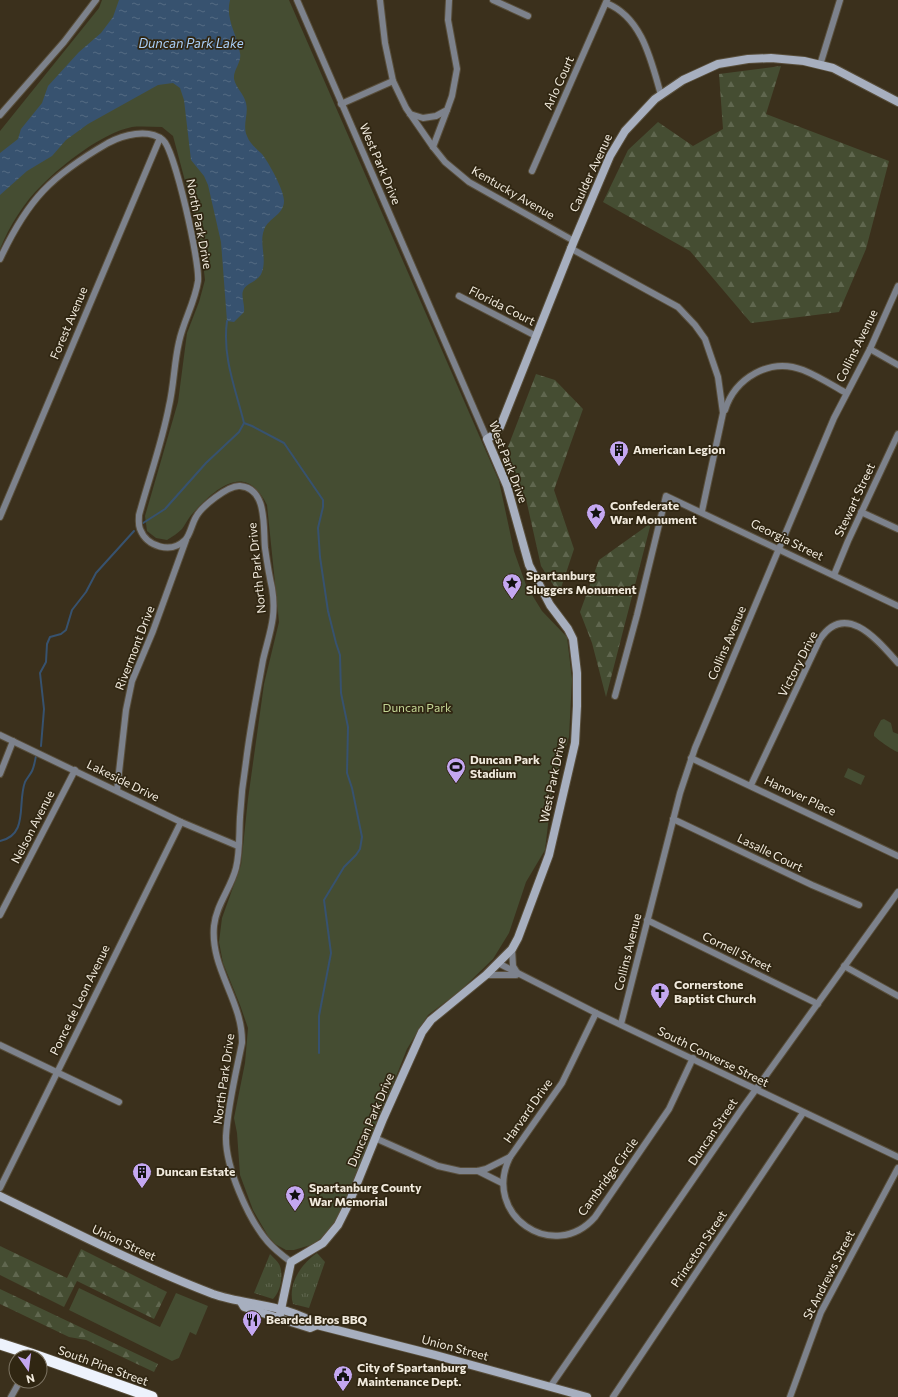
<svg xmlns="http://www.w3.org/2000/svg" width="898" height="1397" viewBox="0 0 898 1397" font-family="Commissioner,sans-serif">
  <defs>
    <pattern id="grass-tufts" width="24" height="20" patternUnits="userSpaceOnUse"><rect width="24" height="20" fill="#454d32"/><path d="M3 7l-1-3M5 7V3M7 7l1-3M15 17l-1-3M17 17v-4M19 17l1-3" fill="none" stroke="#60674f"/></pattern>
    <pattern id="forest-firs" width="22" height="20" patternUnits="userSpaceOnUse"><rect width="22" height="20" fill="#454d32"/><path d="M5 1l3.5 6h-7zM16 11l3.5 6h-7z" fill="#60674f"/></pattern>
    <pattern id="water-ripples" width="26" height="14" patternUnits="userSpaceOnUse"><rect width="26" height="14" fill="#37526f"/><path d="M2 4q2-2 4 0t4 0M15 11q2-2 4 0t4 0" fill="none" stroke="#546b83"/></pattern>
  </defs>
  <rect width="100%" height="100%" fill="#3b301c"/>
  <!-- grass -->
  <g fill="url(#grass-tufts)">
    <path d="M317 1253 325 1262 309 1308 293 1304C287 1284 302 1263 317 1253Z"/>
    <path d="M270 1254C273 1257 277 1261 279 1264 284 1274 281 1291 273 1299L254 1293Z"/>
  </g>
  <!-- forest -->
  <g fill="url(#forest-firs)">
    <polygon points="781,66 766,114 889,161 866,249 839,312 751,323 690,251 603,202 628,150 658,122 693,146 723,129 719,74"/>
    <polygon points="536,374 555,380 583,409 554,490 574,549 559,594 541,566 526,499 504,457"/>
    <polygon points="651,523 606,697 592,643 580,612 599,560"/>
    <polygon points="0,1246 67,1278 81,1249 167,1292 154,1319 77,1281 64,1307 0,1275"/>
    <polygon points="0,1289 158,1364 154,1372 86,1340 69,1337 0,1304"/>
  </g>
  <!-- green -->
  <g fill="#454d32">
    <path d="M102 0H289L499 481 514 551 526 585 542 611 567 637 572 679 569 737 552 791 545 850 526 882 509 933 493 959 460 991 428 1015 407 1049 346 1202 335 1222 327 1233 314 1244 294 1250H286L275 1244 268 1236 253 1210 240 1175 237 1133 234 1118 245 1063 248 1028 240 1005 223 963 219 942 222 918 241 865 248 799 264 684 279 622 267 505C246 461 216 488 193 513 188 518 186 524 182 529 178 533 172 537 167 540L156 538 147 531 145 516 178 402 187 333 199 302 205 280 200 237 173 136 162 127C152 127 141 126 132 127 102 133 63 164 42 185 24 202 9 227 0 249V131L99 8Z"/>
    <path d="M884 719 891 723 893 732 898 734V752C895 752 878 740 874 736V733L881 720Z"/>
    <polygon points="848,768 865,776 861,785 844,777"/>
    <polygon points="79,1288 160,1327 176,1293 208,1306 196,1335 190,1332 179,1358 172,1361 69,1310"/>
  </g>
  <!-- water -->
  <path fill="url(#water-ripples)" d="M119 0H230C225 19 237 34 240 53 242 62 233 70 234 79 236 88 244 94 246 103 249 114 242 125 247 136 250 144 256 148 262 154 269 163 284 190 284 201 284 215 268 218 264 230 259 243 267 258 262 272 259 282 246 282 243 291 241 296 245 305 244 312L234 322 227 321 221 242 208 185 204 176 191 160 184 100 180 88 173 83 158 85 88 124 66 140 52 156 27 171 0 195V153L18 139 21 129 42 103 48 86 79 52 101 33 113 17Z"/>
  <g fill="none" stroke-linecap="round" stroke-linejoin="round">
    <!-- stream -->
    <g stroke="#37526f" stroke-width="2">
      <polyline points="244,423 252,426 284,443 323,500 323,507 318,528 320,557 328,611 336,643 340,655 341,693 348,727 347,773 352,788 362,837 360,849 356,855 344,867 324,900 331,953 319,1016 319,1053"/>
      <path d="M140 525 165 509 206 463 239 432 244 423C236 390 222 357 227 321"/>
      <polyline points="41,746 44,709 40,673 46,662 47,644 50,637 61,634 66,630 72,610 86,592 96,573 134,531"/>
      <path d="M0 841C29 835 17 803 25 782 27 778 30 775 32 771 34 767 35 761 36 756"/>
    </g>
    <!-- street casing -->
    <g stroke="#584e3b" stroke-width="8">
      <g id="street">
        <polyline points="297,0 487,439"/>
        <polyline points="380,0 385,43 393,81 406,108 433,147 445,162 469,182 574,241"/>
        <polyline points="493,0 528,16"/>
        <path d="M606 3C642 17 651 60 661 95"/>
        <polyline points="820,65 840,0"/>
        <polyline points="341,104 393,81"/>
        <polyline points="410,114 423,118 436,116 447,110 452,96 457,69 448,20 449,0"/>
        <polyline points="0,115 64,42 96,0"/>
        <polyline points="433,147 447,110"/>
        <polyline points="532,171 607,0"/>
        <polyline points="570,248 678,307 695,325 705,339 718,377 723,413 702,511"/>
        <path d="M0 259C28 199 51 176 108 143 123 135 148 128 163 140 175 150 200 263 198 281 195 302 183 322 179 342 174 363 174 385 169 406 162 443 149 478 139 515 139 520 138 524 140 529 147 547 171 554 185 540 190 536 192 523 196 517 201 507 228 485 240 486 268 488 263 529 265 548 267 562 269 575 272 588 277 617 269 634 263 660 257 694 250 728 246 762 243 780 241 798 240 817 239 833 240 852 236 868 231 888 216 905 214 926 210 969 243 1001 242 1043 236 1073 228 1104 226 1136 225 1166 248 1219 268 1242 275 1250 283 1256 291 1262"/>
        <polyline points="459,296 536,336"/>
        <polyline points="870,349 898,365"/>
        <path d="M725 410C735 378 770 357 803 370 818 376 832 385 846 393"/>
        <polyline points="861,512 898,529"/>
        <polyline points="0,517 160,138"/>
        <polyline points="834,575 848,541 898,434"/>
        <polyline points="615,696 637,615 666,496 898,606"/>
        <polyline points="0,735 181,822 238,846"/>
        <polyline points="691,758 898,856"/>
        <polyline points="0,774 13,741"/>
        <path d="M751 785 820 639C846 600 879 642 898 663"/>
        <polyline points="117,790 126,710 132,681 153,631 186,540"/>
        <polyline points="673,819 812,885 859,905"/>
        <polyline points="0,915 75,770"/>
        <polyline points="647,920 818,1004"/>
        <polyline points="512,949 513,966 518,974"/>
        <polyline points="498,963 596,1013 898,1157"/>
        <polyline points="844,966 898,996"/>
        <polyline points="486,975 516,975"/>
        <polyline points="621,1024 680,793 695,748 834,418 870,349 898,286"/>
        <polyline points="0,1045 119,1102"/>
        <polyline points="375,1138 438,1166 460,1171 478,1171 486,1169 510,1157 562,1083 596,1013"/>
        <path d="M510 1157C481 1215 554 1264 595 1217L669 1109 693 1058"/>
        <polyline points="478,1171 502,1183"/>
        <polyline points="0,1188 181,822"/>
        <polyline points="550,1387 741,1110 898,892"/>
        <polyline points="11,1397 20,1381"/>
        <polyline points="613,1397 803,1113"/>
        <polyline points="790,1397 821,1312 898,1168"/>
      </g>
    </g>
    <!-- secondary casing -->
    <g stroke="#584e3b" stroke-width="10">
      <g id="secondary">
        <path d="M0 1196C70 1230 140 1266 213 1294 244 1305 290 1305 317 1325L435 1355 587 1397"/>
        <polyline points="241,1302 244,1307 310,1328 317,1325"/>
        <polyline points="279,1319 291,1262 323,1243 338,1225 349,1203 383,1119 422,1032 431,1020 486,975 512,949 518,938 549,855 575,743 577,706 577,673 573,639 568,629 550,605 529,565 507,486 487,439 495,434 500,427 574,241 610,156 625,131 655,99 683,80 718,64 748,59 771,58 804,61 833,68 898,102"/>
      </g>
    </g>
    <!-- highway casing -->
    <g stroke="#584e3b" stroke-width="13">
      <polyline id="highway" points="0,1344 31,1354 152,1397"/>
    </g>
    <!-- street -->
    <use href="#street" stroke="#7d828c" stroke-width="6"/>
    <!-- secondary -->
    <use href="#secondary" stroke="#a7afbf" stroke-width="8"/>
    <!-- highway -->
    <use href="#highway" stroke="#edf2fc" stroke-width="11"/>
  </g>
  <!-- icons -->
  <defs>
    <g id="building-pin" transform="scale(1)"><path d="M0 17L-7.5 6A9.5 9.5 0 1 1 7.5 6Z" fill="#c4a7f1" stroke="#302612"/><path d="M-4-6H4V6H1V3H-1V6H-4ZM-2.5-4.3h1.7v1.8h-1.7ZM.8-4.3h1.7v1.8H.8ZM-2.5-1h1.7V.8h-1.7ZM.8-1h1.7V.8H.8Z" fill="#111"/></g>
    <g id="sight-pin" transform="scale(1)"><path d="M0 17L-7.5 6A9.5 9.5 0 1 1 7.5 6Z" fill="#c4a7f1" stroke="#302612"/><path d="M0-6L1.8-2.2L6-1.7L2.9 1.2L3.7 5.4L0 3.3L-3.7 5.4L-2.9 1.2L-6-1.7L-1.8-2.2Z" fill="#111"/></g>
    <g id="stadium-pin" transform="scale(1)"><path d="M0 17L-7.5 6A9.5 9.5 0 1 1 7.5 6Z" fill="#c4a7f1" stroke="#302612"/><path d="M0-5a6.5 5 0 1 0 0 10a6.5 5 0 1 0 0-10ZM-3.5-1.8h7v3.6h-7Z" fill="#111"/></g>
    <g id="church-pin" transform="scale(1)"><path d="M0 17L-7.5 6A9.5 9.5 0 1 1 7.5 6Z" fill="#c4a7f1" stroke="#302612"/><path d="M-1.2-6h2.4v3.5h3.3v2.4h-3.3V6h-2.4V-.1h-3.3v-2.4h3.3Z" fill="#111"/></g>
    <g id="restaurant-pin" transform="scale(1)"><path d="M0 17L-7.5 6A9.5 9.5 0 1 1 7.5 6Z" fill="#c4a7f1" stroke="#302612"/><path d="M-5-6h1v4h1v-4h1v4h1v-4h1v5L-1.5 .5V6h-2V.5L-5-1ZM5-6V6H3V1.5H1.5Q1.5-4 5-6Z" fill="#111"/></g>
    <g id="civic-pin" transform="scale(1)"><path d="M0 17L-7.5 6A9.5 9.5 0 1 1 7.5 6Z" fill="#c4a7f1" stroke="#302612"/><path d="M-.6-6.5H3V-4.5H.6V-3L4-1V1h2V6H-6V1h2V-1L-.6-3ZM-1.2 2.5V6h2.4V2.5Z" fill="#111"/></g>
  </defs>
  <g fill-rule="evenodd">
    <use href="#building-pin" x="619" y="450"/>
    <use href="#sight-pin" x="596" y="513"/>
    <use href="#sight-pin" x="512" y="583"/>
    <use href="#stadium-pin" x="456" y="767"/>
    <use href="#church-pin" x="660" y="992"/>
    <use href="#building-pin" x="142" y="1172"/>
    <use href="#sight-pin" x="295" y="1195"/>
    <use href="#restaurant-pin" x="252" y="1320"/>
    <use href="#civic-pin" x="343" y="1375"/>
  </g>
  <g text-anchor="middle" stroke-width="3.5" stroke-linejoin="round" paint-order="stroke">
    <!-- street labels -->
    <g font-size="12" fill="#f1eadd" stroke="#302612">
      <text transform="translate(559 83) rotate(-66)" y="4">Arlo Court</text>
      <text transform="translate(380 164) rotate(67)" y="4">West Park Drive</text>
      <text transform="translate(591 173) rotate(-65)" y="4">Caulder Avenue</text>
      <text transform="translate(513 193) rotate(30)" y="4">Kentucky Avenue</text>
      <text transform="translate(199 224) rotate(79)" y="4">North Park Drive</text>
      <text transform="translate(502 306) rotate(27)" y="4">Florida Court</text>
      <text transform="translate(69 323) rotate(-67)" y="4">Forest Avenue</text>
      <text transform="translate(857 346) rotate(-64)" y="4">Collins Avenue</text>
      <text transform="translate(508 462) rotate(69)" y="4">West Park Drive</text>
      <text transform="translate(855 500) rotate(-65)" y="4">Stewart Street</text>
      <text transform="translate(787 540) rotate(26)" y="4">Georgia Street</text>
      <text transform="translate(257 568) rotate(-96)" y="4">North Park Drive</text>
      <text transform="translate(727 643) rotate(-67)" y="4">Collins Avenue</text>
      <text transform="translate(135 648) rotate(-69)" y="4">Rivermont Drive</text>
      <text transform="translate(798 664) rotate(-63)" y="4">Victory Drive</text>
      <text transform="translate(553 780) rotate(-78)" y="4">West Park Drive</text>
      <text transform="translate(123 781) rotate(26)" y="4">Lakeside Drive</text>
      <text transform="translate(800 796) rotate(25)" y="4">Hanover Place</text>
      <text transform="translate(33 827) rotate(-63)" y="4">Nelson Avenue</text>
      <text transform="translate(770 853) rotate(26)" y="4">Lasalle Court</text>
      <text transform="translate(628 952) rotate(-76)" y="4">Collins Avenue</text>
      <text transform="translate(737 952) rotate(26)" y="4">Cornell Street</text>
      <text transform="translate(80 1000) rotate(-64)" y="4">Ponce de Leon Avenue</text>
      <text transform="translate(713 1057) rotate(26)" y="4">South Converse Street</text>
      <text transform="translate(224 1079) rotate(-82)" y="4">North Park Drive</text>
      <text transform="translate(528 1111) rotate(-55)" y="4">Harvard Drive</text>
      <text transform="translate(371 1120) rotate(-67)" y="4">Duncan Park Drive</text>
      <text transform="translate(713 1132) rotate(-56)" y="4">Duncan Street</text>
      <text transform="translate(608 1177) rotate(-54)" y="4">Cambridge Circle</text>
      <text transform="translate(124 1243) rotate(25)" y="4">Union Street</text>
      <text transform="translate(699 1249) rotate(-56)" y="4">Princeton Street</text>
      <text transform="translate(829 1275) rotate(-63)" y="4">St Andrews Street</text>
      <text transform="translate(455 1348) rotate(15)" y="4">Union Street</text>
      <text transform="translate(103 1366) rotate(20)" y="4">South Pine Street</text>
    </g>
    <!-- poi labels -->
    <g font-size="12" font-weight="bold" fill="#f1eadd" stroke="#302612" text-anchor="start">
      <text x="633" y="454">American Legion</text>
      <text x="610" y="510">Confederate<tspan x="610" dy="14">War Monument</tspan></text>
      <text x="526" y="580">Spartanburg<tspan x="526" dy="14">Sluggers Monument</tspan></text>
      <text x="470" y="764">Duncan Park<tspan x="470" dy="14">Stadium</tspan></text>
      <text x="674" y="989">Cornerstone<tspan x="674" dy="14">Baptist Church</tspan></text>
      <text x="156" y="1176">Duncan Estate</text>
      <text x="309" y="1192">Spartanburg County<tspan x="309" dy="14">War Memorial</tspan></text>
      <text x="266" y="1324">Bearded Bros BBQ</text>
      <text x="357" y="1372">City of Spartanburg<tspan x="357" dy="14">Maintenance Dept.</tspan></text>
    </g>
    <!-- park labels -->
    <g font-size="12" fill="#c3d695" stroke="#302612">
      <text x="417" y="712">Duncan Park</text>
    </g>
    <!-- water labels -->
    <g font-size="13" font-style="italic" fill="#a9cef7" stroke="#302612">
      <text x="191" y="48">Duncan Park Lake</text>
    </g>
  </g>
  <!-- north arrow -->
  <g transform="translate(28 1369) rotate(166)"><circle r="19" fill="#302612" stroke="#7d7463"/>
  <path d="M0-3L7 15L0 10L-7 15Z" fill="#c4a7f1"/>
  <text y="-6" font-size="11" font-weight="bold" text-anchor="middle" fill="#f1eadd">N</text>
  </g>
</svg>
